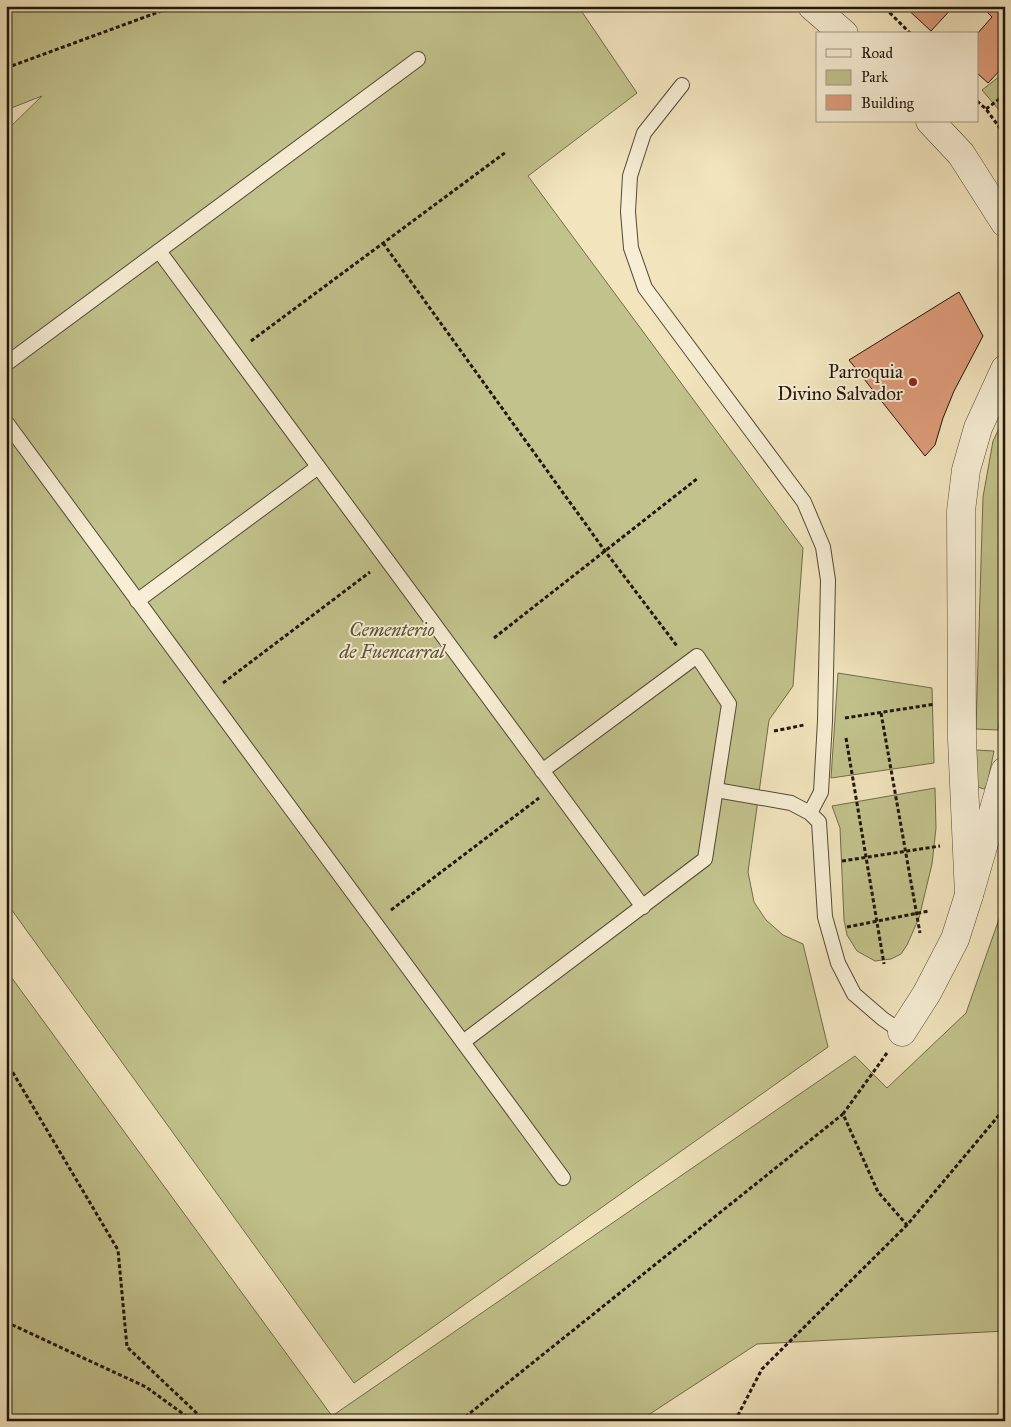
<svg xmlns="http://www.w3.org/2000/svg" width="1011" height="1427" viewBox="0 0 1011 1427" font-family="'IM FELL Great Primer',serif">
  <rect width="100%" height="100%" fill="#f2e5be"/>
  <filter id="stains"><feTurbulence type="fractalNoise" baseFrequency=".004" numOctaves="4"/><feColorMatrix values="0 0 0 0 .2 0 0 0 0 .09 0 0 0 0 .02 0 0 0 .5 -.17"/></filter>
  <radialGradient id="worn" r=".72"><stop offset=".6" stop-color="#630" stop-opacity="0"/><stop offset="1" stop-color="#630" stop-opacity=".3"/></radialGradient>
  <!-- green -->
  <g fill="#c2c28c" stroke="#706c4a">
    <polygon points="6,6 578,6 637,93 528,176 803,548 793,686 769,720 748,872 754,902 766,920 783,935 803,944 828,1047 354,1383 6,902 6,131 42,96 6,110"/>
    <polygon points="1005,72 1005,117 982,90"/>
    <polygon points="1005,416 1005,694 998,730 976,729 983,497 993,441"/>
    <polygon points="838,673 932,688 934,763 831,778"/>
    <polygon points="976,750 994,751 987,785 984,789 975,786"/>
    <polygon points="935,788 936,828 932,864 919,918 907,945 901,954 891,959 875,961 857,951 847,935 844,920 840,828 832,806"/>
    <polygon points="1005,902 1005,1331 757,1344 639,1421 6,1421 6,970 332,1416 855,1056 887,1088 966,1013"/>
  </g>
  <!-- building -->
  <g fill="#de9c7a" stroke="#1f1509">
    <polygon points="904,6 954,6 931,31"/>
    <polygon points="990,6 1005,6 1005,65 988,83 977,73 977,34 992,17 986,11"/>
    <polygon points="959,292 983,336 954,391 943,418 935,445 925,456 849,360"/>
  </g>
  <g fill="none" stroke-linecap="round" stroke-linejoin="round">
    <!-- lane casing -->
    <g stroke="#544936" stroke-width="16">
      <g id="lane">
        <polyline points="682,85 644,133 630,176 628,212 631,248 645,288 804,502 823,547 828,580 825,721 821,792 810,813"/>
        <polyline points="159,251 643,907"/>
        <polyline points="6,364 418,59"/>
        <polyline points="6,422 563,1178"/>
        <polyline points="137,601 318,467"/>
        <polyline points="716,790 791,803 810,813 819,822 825,917 838,963 854,994 883,1019 902,1032"/>
        <polyline points="463,1042 705,859 729,704 697,656 542,771"/>
      </g>
    </g>
    <!-- street casing -->
    <g stroke="#544936" stroke-width="29">
      <g id="street">
        <polyline points="812,6 844,34"/>
        <polyline points="930,121 961,154 1005,223"/>
        <polyline points="969,895 962,739 961,511 966,470 978,428 1005,369"/>
        <polyline points="902,1032 927,993 955,939 969,895 1005,771"/>
      </g>
    </g>
    <!-- path -->
    <g stroke="#1f1509" stroke-width="3" stroke-dasharray="4 2.5" stroke-linecap="butt">
      <polyline points="889,6 890,13 911,34"/>
      <polyline points="6,68 175,6"/>
      <polyline points="977,101 986,109 1005,135"/>
      <polyline points="986,109 1005,95"/>
      <polyline points="383,243 605,551 677,646"/>
      <polyline points="251,341 506,152"/>
      <polyline points="494,638 698,478"/>
      <polyline points="223,683 370,572"/>
      <polyline points="881,713 920,933"/>
      <polyline points="845,718 935,704"/>
      <polyline points="774,731 804,725"/>
      <polyline points="846,738 884,964"/>
      <polyline points="842,861 940,846"/>
      <polyline points="391,910 539,798"/>
      <polyline points="847,927 929,911"/>
      <polyline points="887,1053 843,1114 878,1192 907,1225"/>
      <polyline points="6,1061 118,1250 127,1347 205,1421"/>
      <polyline points="6,1322 146,1387 193,1421"/>
      <polyline points="460,1421 843,1114"/>
      <polyline points="681,1421 689,1417 737,1417"/>
      <polyline points="740,1421 737,1417 762,1369 907,1225 1005,1108"/>
    </g>
    <!-- lane -->
    <use href="#lane" stroke="#f7eed5" stroke-width="14"/>
    <!-- street -->
    <use href="#street" stroke="#f7eed5" stroke-width="28"/>
  </g>
  <!-- markers -->
  <circle fill="#8f2418" stroke="#f7eed5" stroke-width="2" cx="913" cy="382" r="5"/>
  <g text-anchor="middle" stroke-width="4" stroke-linejoin="round" paint-order="stroke">
    <!-- poi labels -->
    <g font-size="19" fill="#1f1509" stroke="#f7eed5" text-anchor="end">
      <text x="903" y="378">Parroquia<tspan x="903" dy="22">Divino Salvador</tspan></text>
    </g>
    <!-- park labels -->
    <g font-size="19" font-style="italic" fill="#585237" stroke="#f7eed5">
      <text x="392" y="636">Cementerio<tspan x="392" dy="22">de Fuencarral</tspan></text>
    </g>
  </g>
  <!-- margin -->
  <rect width="1011" height="1427" fill="none" stroke="#f2e5be" stroke-width="25"/>
  <rect x="8" y="8" width="996" height="1412" fill="none" stroke="#1f1509" stroke-width="2.5"/>
  <rect x="12" y="12" width="986" height="1402" fill="none" stroke="#1f1509"/>
  <!-- legend -->
  <rect x="816" y="32" width="162" height="90" fill="#f7eed5" stroke="#a19783"/>
  <rect x="826" y="49" width="25" height="8" fill="#f7eed5" stroke="#a19783"/>
  <text x="861" y="58" font-size="15" fill="#1f1509">Road</text>
  <rect x="826" y="70" width="25" height="15" fill="#c2c28c" stroke="#a19783"/>
  <text x="861" y="82" font-size="15" fill="#1f1509">Park</text>
  <rect x="826" y="95" width="25" height="15" fill="#de9c7a" stroke="#a19783"/>
  <text x="861" y="108" font-size="15" fill="#1f1509">Building</text>
  <rect width="100%" height="100%" filter="url(#stains)"/>
  <rect width="100%" height="100%" fill="url(#worn)"/>
</svg>
